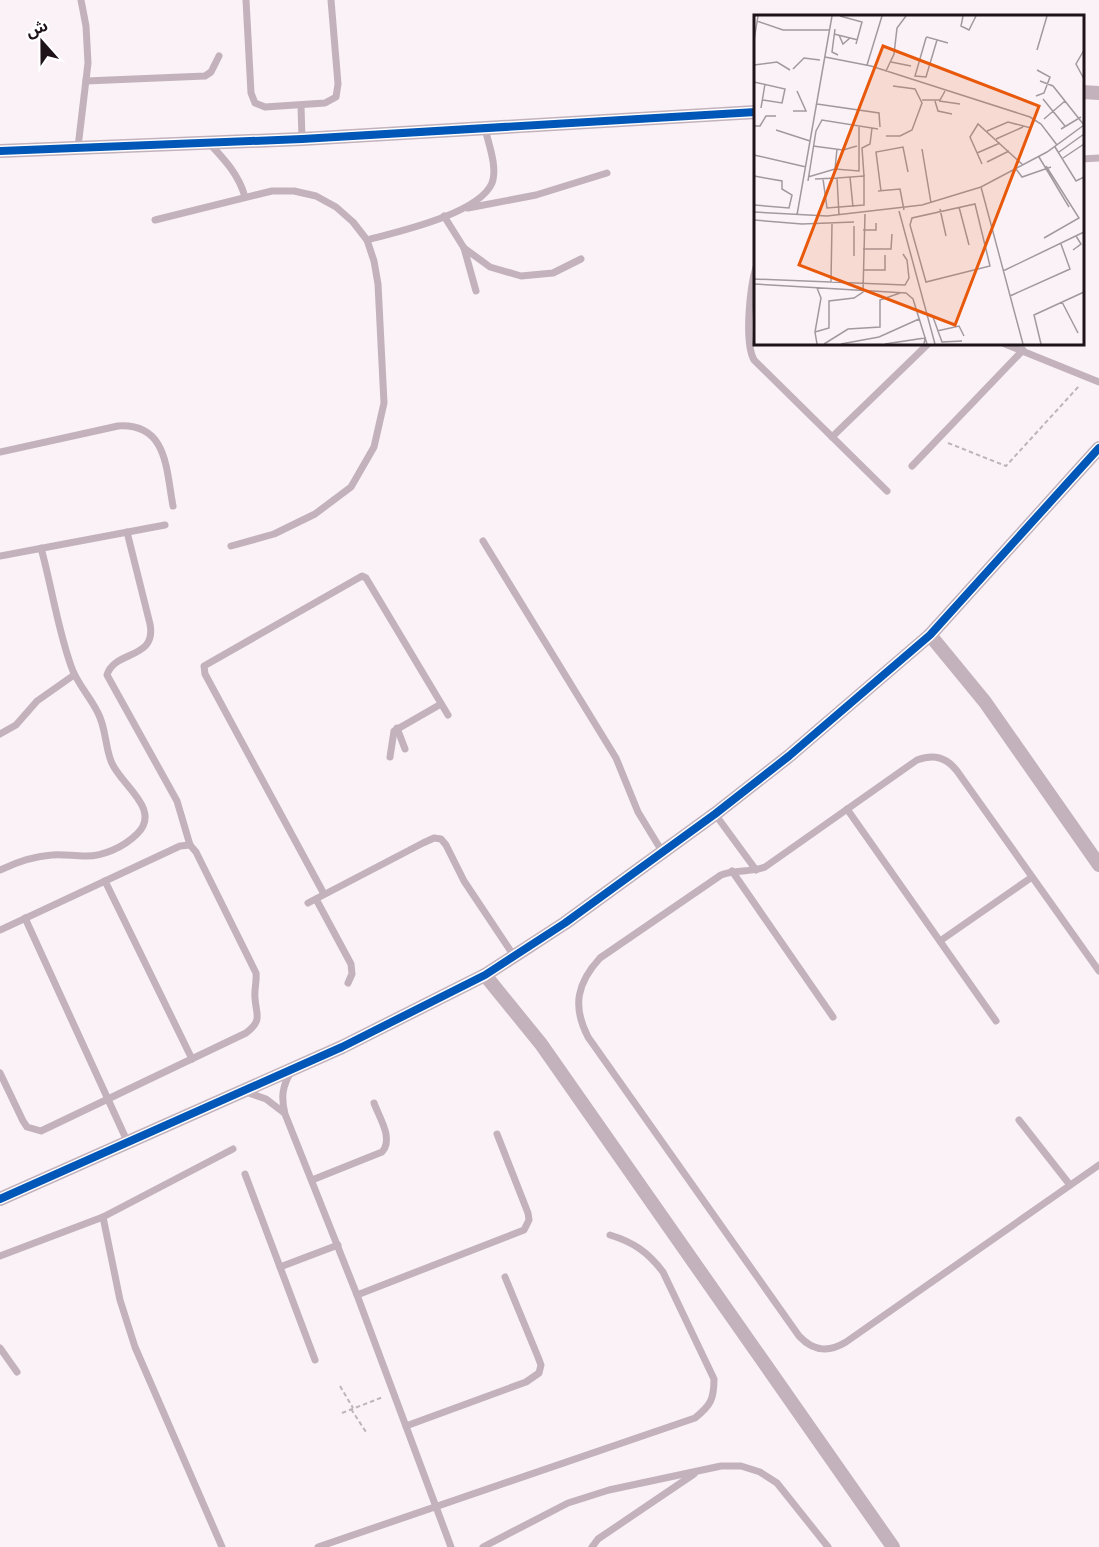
<svg xmlns="http://www.w3.org/2000/svg" width="1099" height="1547" viewBox="0 0 1099 1547" font-family="'Work Sans','Noto Sans Arabic',sans-serif">
  <rect width="100%" height="100%" fill="#faf2f6"/>
  <g fill="none" stroke-linecap="round" stroke-linejoin="round">
    <!-- path -->
    <g stroke="#c0b4bb" stroke-width="2" stroke-dasharray="4.5 3" stroke-linecap="butt">
      <polyline points="948,443 1006,466 1079,386"/>
      <polyline points="340,1386 353,1408"/>
      <polyline points="351,1409 366,1432"/>
      <polyline points="342,1413 383,1397"/>
    </g>
    <!-- service -->
    <g stroke="#c3b2bc" stroke-width="7">
      <polyline points="246,0 251,93 255,103 265,107 325,103 336,97 338,84 331,0"/>
      <polyline points="86,81 205,76 211,72 219,56"/>
      <polyline points="301,106 302,139"/>
      <path d="M209 143C225 160 239 175 245 197"/>
      <polyline points="78,147 88,63 86,26 81,0"/>
      <polyline points="1082,159 1099,158"/>
      <polyline points="468,208 536,195 607,173"/>
      <polyline points="444,216 464,248 490,267 521,276 553,273 581,259"/>
      <polyline points="155,220 272,191 294,191 316,196 336,207 353,222 367,240 374,261 378,284 384,403 374,447 351,487 315,514 274,534 231,546"/>
      <path d="M367 240C397 232 479 214 492 183 498 167 488 143 485 128"/>
      <polyline points="464,248 476,291"/>
      <path d="M756 267C750 287 744 342 754 360L887 491"/>
      <polyline points="1005,344 1099,382"/>
      <polyline points="832,437 928,344"/>
      <path d="M0 452 118 426C168 423 166 470 173 506"/>
      <polyline points="912,466 1023,350"/>
      <path d="M127 532 150 624C157 660 114 650 107 675L177 801 190 845"/>
      <polyline points="483,541 616,758 638,812 663,853"/>
      <polyline points="0,556 165,525"/>
      <polyline points="397,728 405,749"/>
      <polyline points="0,734 16,725 37,701 74,675"/>
      <polyline points="390,757 394,731 441,704"/>
      <polyline points="847,809 996,1021"/>
      <polyline points="715,814 756,870"/>
      <path d="M0 870C17 862 34 856 52 855 63 854 73 856 84 856 102 857 124 847 137 834 163 809 119 784 111 761 105 746 106 728 98 713 90 696 77 684 71 666 57 626 52 588 41 548"/>
      <polyline points="732,871 833,1017"/>
      <polyline points="105,881 192,1059"/>
      <polyline points="324,894 205,674 204,666 362,576 366,578 448,715"/>
      <polyline points="316,899 351,964 352,974 348,983"/>
      <polyline points="308,903 423,843 434,838 441,839 446,845 464,881 514,956"/>
      <polyline points="25,918 128,1143"/>
      <path d="M0 930 180 846 190 845 196 852 256 973C257 982 254 989 255 998 256 1015 263 1020 246 1033L41 1131 27 1127 23 1121 0 1073"/>
      <polyline points="940,941 1032,877"/>
      <path d="M1099 971 957 771C946 757 934 754 917 760L765 867C750 873 736 869 721 875L600 958C577 983 572 1006 588 1037L799 1336C813 1351 828 1353 846 1342L1099 1165"/>
      <path d="M291 1072C282 1086 281 1098 285 1114L357 1295 451 1547"/>
      <polyline points="246,1092 266,1099 283,1112"/>
      <polyline points="1019,1120 1070,1185"/>
      <polyline points="245,1174 315,1360"/>
      <path d="M312 1180 382 1152C394 1139 379 1117 374 1103"/>
      <polyline points="103,1217 120,1300 135,1347 222,1547"/>
      <polyline points="0,1256 103,1217 233,1149"/>
      <polyline points="280,1267 338,1245"/>
      <polyline points="357,1295 524,1230 529,1220 528,1213 497,1134"/>
      <polyline points="0,1348 17,1372"/>
      <polyline points="406,1426 526,1382 539,1373 541,1365 538,1357 505,1277"/>
      <path d="M318 1547 695 1418C711 1405 714 1399 714 1379L663 1272C648 1252 633 1242 610 1235"/>
      <polyline points="483,1547 568,1503 609,1490 721,1466 741,1466 760,1472 777,1483 828,1547"/>
      <polyline points="592,1547 598,1539 694,1474"/>
    </g>
    <!-- minor -->
    <g stroke="#c3b2bc" stroke-width="14">
      <polyline points="1082,92 1099,93"/>
      <polyline points="0,151 302,139 756,112"/>
      <polyline points="930,635 985,702 1099,865"/>
      <polyline points="485,975 541,1044 893,1547"/>
      <polyline points="0,1199 342,1047 485,975 565,923 715,814 789,756 930,635 1099,448"/>
    </g>
    <!-- cycleway casing -->
    <g stroke="#fff" stroke-width="11">
      <g id="cycleway">
        <polyline points="0,151 302,139 756,112"/>
        <polyline points="0,1199 342,1047 485,975 565,923 715,814 789,756 930,635 1099,448"/>
      </g>
    </g>
    <!-- cycleway -->
    <use href="#cycleway" stroke="#0057b8" stroke-width="8"/>
  </g>
  <!-- overview -->
  <g transform="translate(754 15)">
    <rect width="330" height="330" fill="#faf2f6"/>
    <path fill="none" stroke="#a2999e" stroke-width="1.5" d="M86 1 108 7 102 29M209 1 207 11 215 15 222 1M3 6 29 15H76M81 14 78 37 84 40M80 19 104 25M85 20 89 29 96 23M0 25 4 1M183 25 172 62 161 61 172 23 173 22 194 28M283 35 293 1M330 35 322 49 330 64M71 42 117 51 276 102 287 109 303 130M137 47 157 51M0 50 23 47 36 55M113 50 128 1M39 54 50 43 66 45M132 56 140 39 143 13 152 1M286 66 299 71 330 110M0 67 31 74 28 88 9 85M282 81 290 78 296 62 283 55M289 84 311 111M168 85H186L191 76M181 86 184 96 198 99M185 86 206 89M63 89 125 98 126 112M7 93 11 69M39 96H52L43 76M290 104 311 86M0 111H6L12 101H22M307 114 327 102M22 115 56 126M233 116 254 107 277 113M132 121H146L158 115 168 88 161 74 139 71M242 124 269 112M59 131 89 135 103 131M301 132 322 166 330 162M168 134 177 188M305 137 330 119M223 138 246 128M0 140 52 152M285 142 315 192M309 143 330 129M233 147 255 136M228 149 216 122 224 109 269 150M81 154 83 134M262 154 268 162 297 152M0 161 28 166V174L38 180 35 193 0 190M110 161 108 133 116 129 118 113M54 162 81 154 105 156V111M96 162 99 192M83 163 85 200M61 164 83 163 110 161V190L73 193 69 164M54 166 62 116 68 105 124 114M227 172 269 329M124 176 146 174 150 195M127 176 122 137 149 132 154 157M221 189 236 251 172 267 156 210 158 203ZM205 192 215 230M186 194 192 221M145 196 181 329M0 197 73 201 168 190 227 172 293 137 330 110M43 200 78 1M0 205 48 209 100 207M109 215H122V208M290 223 325 203 292 151M109 234H137L138 219M319 235 327 229 322 221M100 241V211M109 255H131V240M249 256 330 217M0 264 151 270 155 263 153 245 149 239M77 267 78 209M0 269 152 278 159 284 173 329M256 281 316 254 307 229M308 287 324 318M179 302 188 327 208 326M183 316 205 311 210 321M61 317 75 313V286L100 283 109 277 111 199M63 329 61 317 67 283 63 273M70 329 94 314 126 312V285L146 278M87 329 125 322 165 304M131 329 171 323 170 329M287 329 280 300 330 277"/>
    <path fill="#e8590c" fill-opacity="0.15" stroke="#e8590c" stroke-width="3" d="M129 31 285 91 201 310 45 250Z"/>
    <rect width="330" height="330" fill="none" stroke="#1f131a" stroke-width="3"/>
  </g>
  <!-- north arrow -->
  <g transform="translate(42 42) rotate(339)" stroke="#ffffff" stroke-width="4.5" paint-order="stroke">
  <path d="M0-4.5L10 22L0 15L-10 22Z" fill="#1f131a"/>
  <text y="-9" font-size="16" font-weight="bold" text-anchor="middle" fill="#1f131a">ش</text>
  </g>
</svg>
